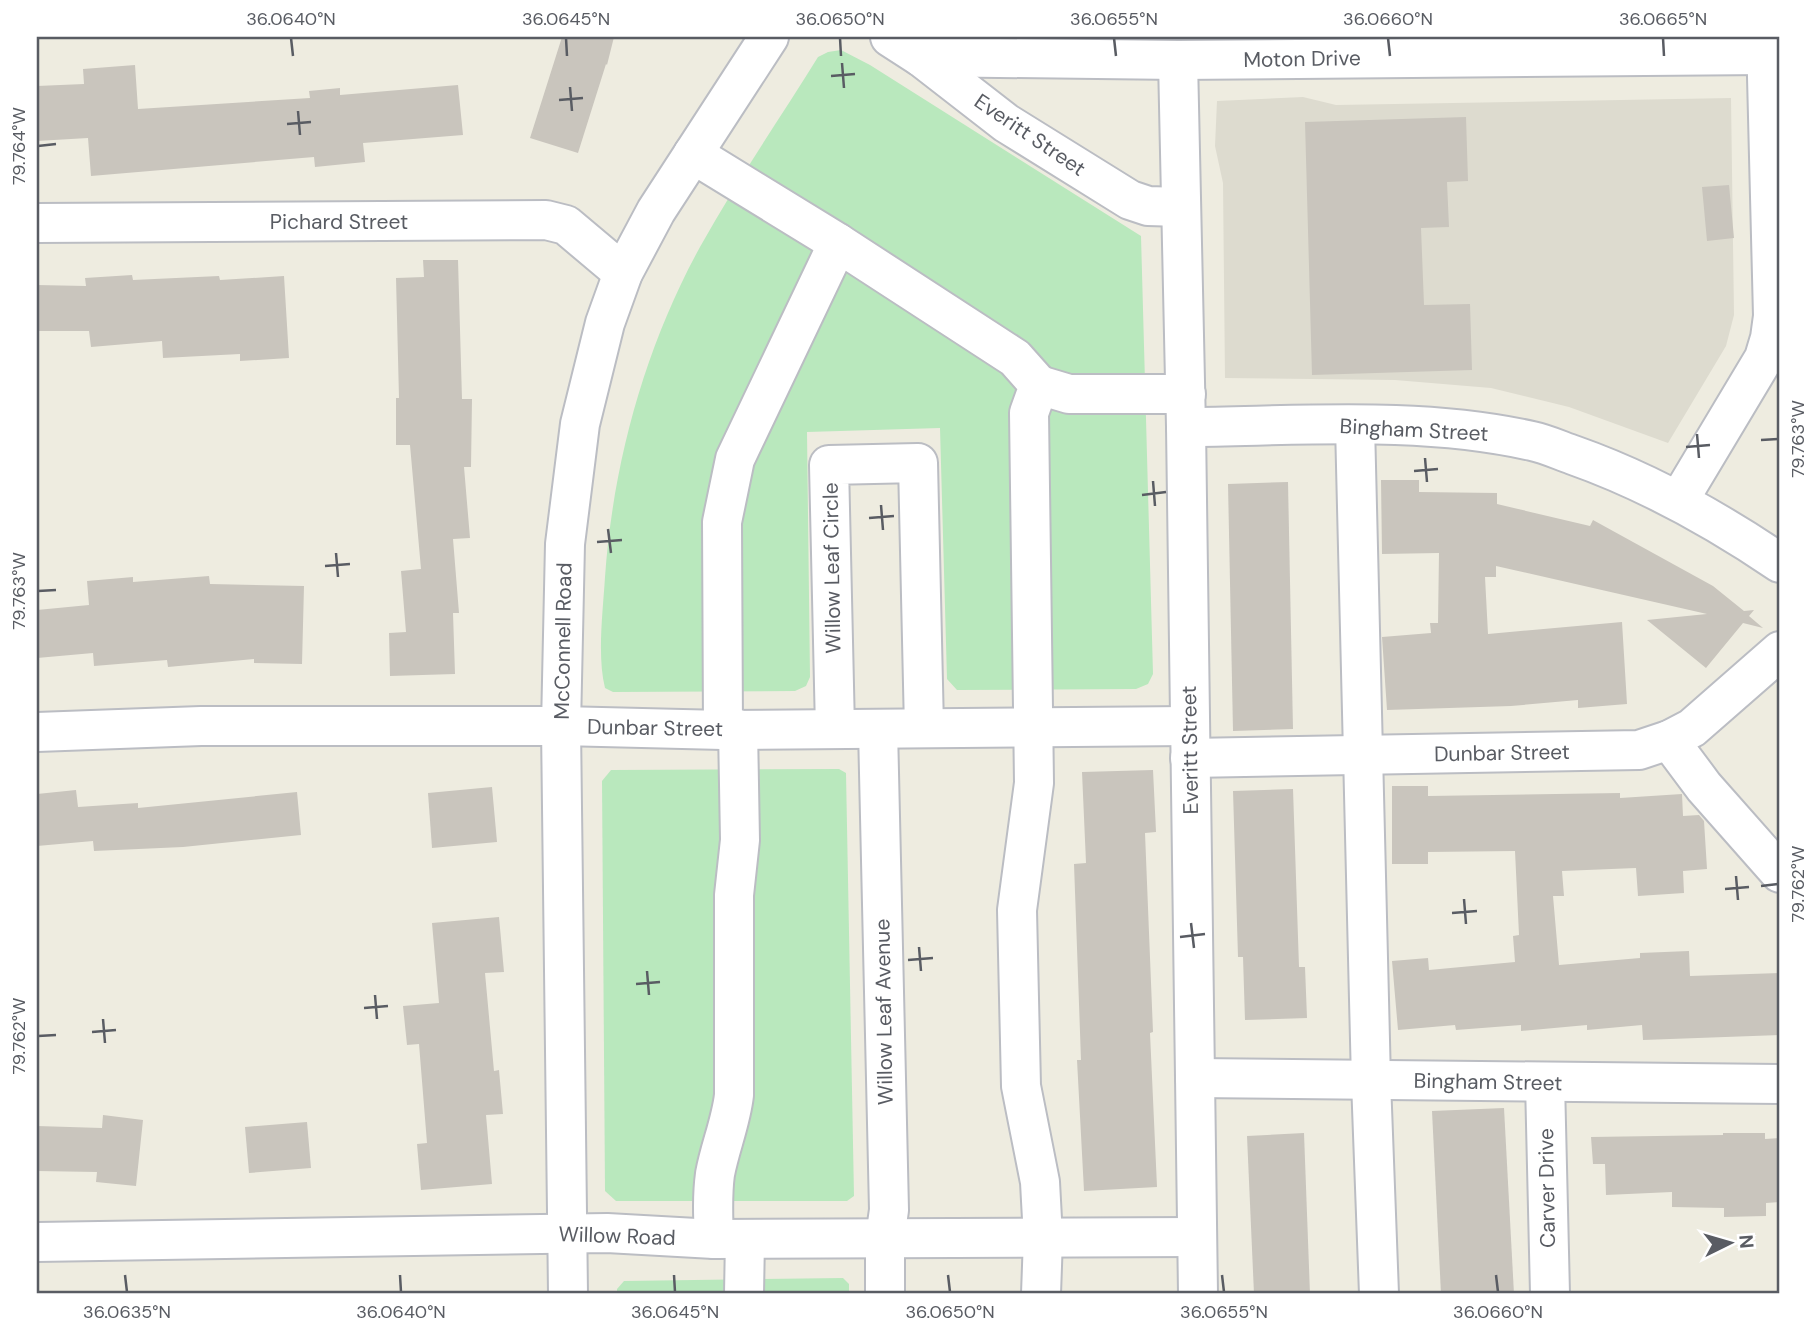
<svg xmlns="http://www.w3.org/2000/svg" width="1817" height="1331" viewBox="0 0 1817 1331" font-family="'DM Sans',sans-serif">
  <rect width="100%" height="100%" fill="#eeece0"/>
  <!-- education -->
  <polygon fill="#dddbcf" points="1303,97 1336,105 1731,98 1734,315 1726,346 1668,443 1569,407 1491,388 1395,380 1225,378 1223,183 1215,146 1217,101"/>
  <!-- green -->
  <g fill="#b9e8bd">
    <path d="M841 50 870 65 1141 236 1153 674 1148 684 1136 689 957 690 947 679 940 428 807 432 810 677 806 686 795 691 613 692 605 688C597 656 603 611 605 577 613 463 645 347 700 247 736 182 779 120 818 57L828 52Z"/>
    <polygon points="839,769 846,773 854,1196 847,1201 616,1201 605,1191 602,781 611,770"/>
    <polygon points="843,1278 849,1284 849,1294 617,1294 617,1289 624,1281"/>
  </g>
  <!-- building -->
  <g fill="#c9c5bd">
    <polygon points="562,37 614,37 607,65 606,64 578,153 530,138"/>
    <polygon points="135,65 138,109 310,98 309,91 340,88 340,95 458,85 463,135 363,143 365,162 315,167 314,157 91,176 88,138 37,141 37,86 84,84 83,69"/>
    <polygon points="1466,117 1468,181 1447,182 1449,227 1421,228 1424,305 1470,304 1472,370 1312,375 1305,122"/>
    <polygon points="1729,185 1734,238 1707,241 1702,187"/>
    <polygon points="423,260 458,260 462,399 472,399 471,467 464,467 470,538 453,539 459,613 453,613 455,674 390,676 389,633 406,632 401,571 421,569 410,445 396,445 396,398 399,398 396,278 424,277"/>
    <polygon points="132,275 133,280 219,276 220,280 284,276 289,358 240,361 240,354 163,358 162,341 91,347 89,331 37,331 37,285 86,286 85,278"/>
    <polygon points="1381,480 1419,480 1419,492 1497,493 1497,504 1590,526 1593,520 1713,586 1744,611 1754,610 1749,616 1763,628 1743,623 1706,668 1647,620 1707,614 1496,566 1496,577 1485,577 1488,634 1622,622 1627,704 1578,708 1578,700 1511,706 1387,710 1382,637 1431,633 1430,623 1438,623 1439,553 1382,554"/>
    <polygon points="1288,482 1293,729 1233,731 1228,484"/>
    <polygon points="209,576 210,584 304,586 302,664 254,663 254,659 168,667 167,660 94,666 93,653 37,658 37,610 89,605 87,581 133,577 133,582"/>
    <polygon points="1153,770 1156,832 1145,833 1153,1032 1150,1033 1157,1187 1084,1191 1077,1060 1081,1060 1074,864 1086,863 1082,772"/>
    <polygon points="1392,786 1428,786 1428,796 1620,793 1620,798 1682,794 1683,816 1699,815 1704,821 1707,869 1683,871 1684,893 1638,896 1636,868 1562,871 1564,896 1553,896 1559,965 1640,958 1640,953 1689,951 1690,976 1780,973 1780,1035 1643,1040 1642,1025 1587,1030 1587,1025 1521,1031 1521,1025 1456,1030 1455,1025 1398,1030 1392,961 1428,958 1429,970 1515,962 1513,936 1519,935 1515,851 1428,852 1428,864 1392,864"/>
    <polygon points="492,787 497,842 432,848 428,793"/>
    <polygon points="1293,789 1299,967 1305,967 1307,1018 1245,1020 1243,957 1238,957 1233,791"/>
    <polygon points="76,790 78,807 138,803 138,808 297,792 301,835 183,847 94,851 93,841 37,846 37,794"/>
    <polygon points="499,917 504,972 485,973 494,1071 499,1070 503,1114 486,1115 492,1184 421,1190 417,1144 427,1143 419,1044 407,1045 403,1006 439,1003 432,923"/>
    <polygon points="1504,1108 1514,1294 1441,1294 1432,1111"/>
    <polygon points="103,1115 143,1120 136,1186 96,1182 97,1172 37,1171 37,1126 102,1128"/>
    <polygon points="307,1122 311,1168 249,1173 245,1127"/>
    <polygon points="1304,1133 1310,1294 1254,1294 1247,1136"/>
    <polygon points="1723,1133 1765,1133 1765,1139 1780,1138 1780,1202 1766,1203 1766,1216 1724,1217 1724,1208 1672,1207 1672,1192 1606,1195 1605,1164 1593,1164 1591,1137 1723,1135"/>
  </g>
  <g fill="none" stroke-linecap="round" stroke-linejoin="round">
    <!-- minor casing -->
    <g stroke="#bbbdc3" stroke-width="42">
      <g id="minor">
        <polyline points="890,37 921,57 1006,123 1130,200 1148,206 1181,207"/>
        <polyline points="921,57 1178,60 1767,55"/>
        <polyline points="1178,60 1186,427 1198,1294"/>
        <polyline points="693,154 838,243 1015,358 1039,385 1029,413 1034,783 1017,910 1021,1086 1040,1182 1043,1238 1041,1294"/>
        <polyline points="37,223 546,220 566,225 623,273"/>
        <polyline points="1039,385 1069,394 1186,394"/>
        <polyline points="1355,425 1371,1081 1379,1294"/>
        <path d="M1186 427C1301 426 1420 416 1532 441 1546 444 1559 450 1573 455 1647 481 1715 519 1780 563"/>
        <polyline points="1679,500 1764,358 1770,338 1773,316 1766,37"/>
        <polyline points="835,729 829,465 918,463 924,728"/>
        <polyline points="878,729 889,1210 885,1238 885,1294"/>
        <polyline points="723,730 722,522 735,459 838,243"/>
        <polyline points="37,732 201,726 561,726 723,730 1189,726"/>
        <polyline points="1669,740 1704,787 1780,873"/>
        <polyline points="1190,758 1639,750 1669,740 1692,728 1780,651"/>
        <polyline points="1195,1078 1780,1084"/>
        <polyline points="1545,1082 1550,1294"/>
        <path d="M714 1239C713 1217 712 1196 715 1174 720 1147 731 1122 734 1095V895L740 840 738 729"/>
        <polyline points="37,1242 607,1233 714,1239 1197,1237"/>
        <polyline points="568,1294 561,726 565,544 580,424 605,323 623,273 656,211 769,37"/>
        <polyline points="744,1294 745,1239"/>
      </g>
    </g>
    <!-- minor -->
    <use href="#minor" stroke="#fff" stroke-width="38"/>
  </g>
  <!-- ticks -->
  <path fill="none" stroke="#595c63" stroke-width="2.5" d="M291 38 293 56M566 38 567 56M840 38 841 56M1114 38 1116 56M1388 38 1390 56M1663 38 1664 56M842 63 844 88M831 76 855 74M570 87 572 111M559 100 583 98M298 111 300 135M287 124 311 122M38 146 56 144M1697 434 1699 458M1761 440 1778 439M1686 447 1710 445M1425 458 1427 482M1414 471 1438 469M1153 481 1155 506M1142 495 1166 492M881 505 883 530M869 518 894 516M608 529 611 553M597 542 622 540M336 553 338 577M325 566 350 564M38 591 56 590M1736 876 1738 900M1761 886 1778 884M1725 889 1749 887M1464 899 1466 924M1452 913 1477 911M1191 923 1194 948M1180 937 1205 934M919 947 921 971M908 960 933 958M647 971 649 995M636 984 660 982M375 995 377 1019M364 1008 388 1006M103 1019 105 1043M92 1032 116 1030M38 1036 56 1035M125 1275 127 1292M400 1275 401 1292M674 1275 675 1292M948 1275 950 1292M1222 1275 1224 1292M1496 1275 1498 1292"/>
  <g text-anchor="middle" stroke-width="5" stroke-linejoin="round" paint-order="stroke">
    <!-- street labels -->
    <g font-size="21" fill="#595c63" stroke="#fff">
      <text transform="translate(1302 59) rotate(-1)" y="7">Moton Drive</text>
      <text transform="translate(1030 135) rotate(34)" y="7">Everitt Street</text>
      <text x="339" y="229">Pichard Street</text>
      <text transform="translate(1414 430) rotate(3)" y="7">Bingham Street</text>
      <text transform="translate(832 568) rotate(-91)" y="7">Willow Leaf Circle</text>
      <text transform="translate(563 641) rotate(-89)" y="7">McConnell Road</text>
      <text transform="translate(655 728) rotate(1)" y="7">Dunbar Street</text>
      <text transform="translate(1190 750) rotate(-91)" y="7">Everitt Street</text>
      <text transform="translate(1502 753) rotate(-1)" y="7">Dunbar Street</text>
      <text transform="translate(884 1012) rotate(-91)" y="7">Willow Leaf Avenue</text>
      <text transform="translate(1488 1082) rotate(1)" y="7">Bingham Street</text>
      <text transform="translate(1547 1188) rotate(-91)" y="7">Carver Drive</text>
      <text transform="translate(617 1236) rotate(2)" y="7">Willow Road</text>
    </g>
  </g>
  <!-- border -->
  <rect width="1817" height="1331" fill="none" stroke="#ffffff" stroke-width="77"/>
  <!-- north arrow -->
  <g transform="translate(1730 1243) rotate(85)" stroke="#ffffff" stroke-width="5" paint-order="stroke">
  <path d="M0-5L12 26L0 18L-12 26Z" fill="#595c63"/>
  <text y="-10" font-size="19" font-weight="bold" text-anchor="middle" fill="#595c63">N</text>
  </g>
  <rect x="38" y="38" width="1740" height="1254" fill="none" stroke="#595c63" stroke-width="2.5"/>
  <g font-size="18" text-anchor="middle" fill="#595c63">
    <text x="291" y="25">36.0640°N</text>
    <text x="566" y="25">36.0645°N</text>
    <text x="840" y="25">36.0650°N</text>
    <text x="1114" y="25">36.0655°N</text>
    <text x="1388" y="25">36.0660°N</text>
    <text x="1663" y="25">36.0665°N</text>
    <text transform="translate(19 146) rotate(-90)" y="6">79.764°W</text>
    <text transform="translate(1798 439) rotate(-90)" y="6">79.763°W</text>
    <text transform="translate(19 591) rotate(-90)" y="6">79.763°W</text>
    <text transform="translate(1798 884) rotate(-90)" y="6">79.762°W</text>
    <text transform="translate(19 1036) rotate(-90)" y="6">79.762°W</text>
    <text x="127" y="1318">36.0635°N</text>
    <text x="401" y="1318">36.0640°N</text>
    <text x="675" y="1318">36.0645°N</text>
    <text x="950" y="1318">36.0650°N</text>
    <text x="1224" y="1318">36.0655°N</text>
    <text x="1498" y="1318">36.0660°N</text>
  </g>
</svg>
